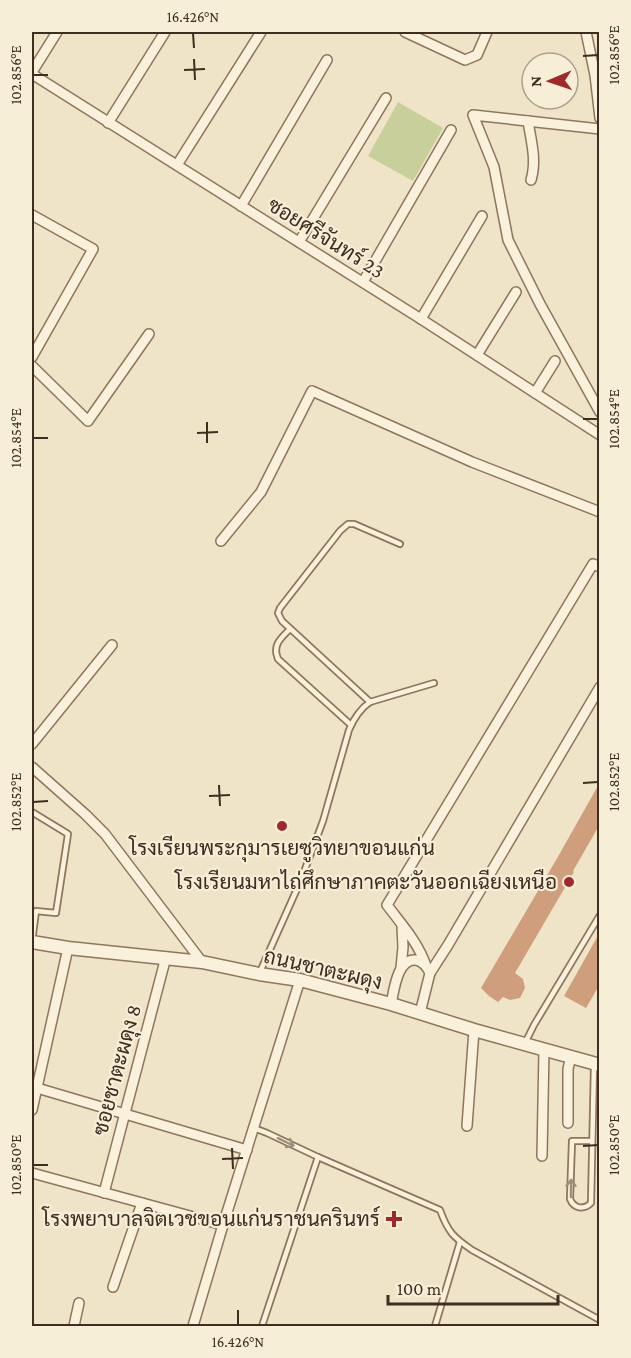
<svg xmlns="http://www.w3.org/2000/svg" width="631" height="1358" viewBox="0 0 631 1358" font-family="'Crimson Pro',Sarabun,serif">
  <rect width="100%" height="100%" fill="#f0e4c8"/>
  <!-- green -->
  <polygon fill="#c9cf9b" points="398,102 443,128 413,181 368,156"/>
  <!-- building -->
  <g fill="#cf9f7d">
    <polygon points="600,782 600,824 573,871 574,872 515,973 523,979 525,988 520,998 510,1000 503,997 498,1002 489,996 481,988 559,855"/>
    <polygon points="600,932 600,984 586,1008 564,996"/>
  </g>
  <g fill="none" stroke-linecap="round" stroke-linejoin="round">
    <!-- service casing -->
    <g stroke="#8d765c" stroke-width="8">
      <g id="service">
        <path d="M290 629C281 638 272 645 278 659L351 725"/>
        <polyline points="370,702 282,621 278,613 280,608 340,531 348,524 354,524 400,544"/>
        <polyline points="32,812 68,834 56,913 36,911 32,942"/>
        <path d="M259 974 301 880 323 821 349 730C354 718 360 709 370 702L434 683"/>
        <polyline points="525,1043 534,1025 600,915"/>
        <path d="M254 1128 267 1133 318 1157 440 1210C448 1232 453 1237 472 1250L600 1320"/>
        <path d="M592 1141H572L570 1199C574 1209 584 1210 591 1203L594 1066"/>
        <polyline points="262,1326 318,1157"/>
        <polyline points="435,1326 460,1242"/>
      </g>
    </g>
    <!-- minor casing -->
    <g stroke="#8d765c" stroke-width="12">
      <g id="minor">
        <polyline points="405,32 465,60 477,55 487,32"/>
        <polyline points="586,32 595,75 600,118"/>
        <polyline points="32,72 57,32"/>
        <polyline points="32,74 421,319 600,435"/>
        <path d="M528 121C531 141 537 160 531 180"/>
        <polyline points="108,123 165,32"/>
        <polyline points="600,129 473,115 494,167 508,240 540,304 600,412"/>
        <polyline points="177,165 261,32"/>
        <polyline points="241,206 327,60"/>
        <polyline points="32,215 93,249 32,357"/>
        <polyline points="299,242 386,98"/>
        <polyline points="363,282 451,130"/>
        <polyline points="421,319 482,216"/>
        <polyline points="477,355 516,292"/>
        <polyline points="32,366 88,421 149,334"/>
        <polyline points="535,393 555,361"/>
        <polyline points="221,541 261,492 312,391 472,462 600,512"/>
        <polyline points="32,744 112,645"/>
        <polyline points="32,767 85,814 105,834 202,962"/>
        <path d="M426 966C418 942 402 925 387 905L593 564 600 567"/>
        <polyline points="401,968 403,947 402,927"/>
        <polyline points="430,973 448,945 600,687"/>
        <path d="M391 1004C394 991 397 958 416 960 423 961 427 967 430 973L420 1013"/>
        <polyline points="37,1088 247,1150"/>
        <polyline points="32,1110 68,948"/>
        <polyline points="568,1123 568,1069 571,1056"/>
        <polyline points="467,1126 474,1030"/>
        <polyline points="542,1156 544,1049"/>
        <polyline points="32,1173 223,1225"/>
        <polyline points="104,1193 166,957"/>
        <polyline points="113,1287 142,1203"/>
        <polyline points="74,1326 79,1303"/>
        <polyline points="193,1326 223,1225 300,980"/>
      </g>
    </g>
    <!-- tertiary casing -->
    <g stroke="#8d765c" stroke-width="15">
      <polyline id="tertiary" points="32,942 68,948 202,962 259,974 300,980 391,1004 474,1030 600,1065"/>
    </g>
    <!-- service -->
    <use href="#service" stroke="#faf1dc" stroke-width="4.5"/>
    <!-- minor -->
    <use href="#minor" stroke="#faf1dc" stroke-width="9"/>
    <!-- tertiary -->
    <use href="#tertiary" stroke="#faf1dc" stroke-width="12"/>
  </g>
  <!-- one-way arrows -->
  <defs><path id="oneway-shaft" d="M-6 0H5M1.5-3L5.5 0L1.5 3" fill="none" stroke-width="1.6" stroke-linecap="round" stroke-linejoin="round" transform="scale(1.5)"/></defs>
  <g stroke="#9c907e">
    <use href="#oneway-shaft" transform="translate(286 1142) rotate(26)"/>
    <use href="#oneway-shaft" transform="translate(571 1188) rotate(-89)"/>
  </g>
  <!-- ticks -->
  <path fill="none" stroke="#3d2e20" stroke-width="2" d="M193 33 194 48M583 56 598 55M194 59 195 80M184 70 205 69M33 75H48M583 419H598M207 422V443M197 433 218 432M33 438H48M583 783 598 782M219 785 220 806M209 796 230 795M33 802 48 801M583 1146 598 1145M232 1148 233 1169M222 1159 243 1158M33 1165H48M238 1310V1325"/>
  <!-- markers -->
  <g fill="#9e2a2b" stroke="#f7eed8" stroke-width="2">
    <circle cx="282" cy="826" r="6"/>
    <circle cx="569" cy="882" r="6"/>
    <path d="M391 1210h6v6h6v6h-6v6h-6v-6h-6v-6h6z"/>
  </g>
  <g text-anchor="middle" stroke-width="4.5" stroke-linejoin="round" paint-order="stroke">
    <!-- street labels -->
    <g font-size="21" fill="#3d2e20" stroke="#f7eed8">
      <text transform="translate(326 238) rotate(32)" y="7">ซอยศรีจันทร์ 23</text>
      <text transform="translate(323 969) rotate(13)" y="7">ถนนชาตะผดุง</text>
      <text transform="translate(117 1070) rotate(-75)" y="7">ซอยชาตะผดุง 8</text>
    </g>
    <!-- poi labels -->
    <g font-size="21" fill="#3d2e20" stroke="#f7eed8" text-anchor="end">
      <text x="282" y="855" text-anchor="middle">โรงเรียนพระกุมารเยซูวิทยาขอนแก่น</text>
      <text x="557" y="889">โรงเรียนมหาไถ่ศึกษาภาคตะวันออกเฉียงเหนือ</text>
      <text x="380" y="1226">โรงพยาบาลจิตเวชขอนแก่นราชนครินทร์</text>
    </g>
  </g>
  <!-- border -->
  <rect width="631" height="1358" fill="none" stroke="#f7eed8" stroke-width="66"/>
  <!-- north arrow -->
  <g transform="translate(550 81) rotate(268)"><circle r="28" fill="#f7eed8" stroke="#ada18e" stroke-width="1.5"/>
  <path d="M0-4.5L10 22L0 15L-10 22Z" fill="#9e2a2b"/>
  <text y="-9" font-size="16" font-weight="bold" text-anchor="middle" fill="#3d2e20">N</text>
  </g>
  <!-- scale -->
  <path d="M388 1295v9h170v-9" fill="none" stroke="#3d2e20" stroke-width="3"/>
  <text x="397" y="1295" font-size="18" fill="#3d2e20" stroke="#f7eed8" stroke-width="4.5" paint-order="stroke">100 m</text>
  <rect x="33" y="33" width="565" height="1292" fill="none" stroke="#3d2e20" stroke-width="2"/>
  <g font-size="15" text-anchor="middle" fill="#3d2e20">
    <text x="193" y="22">16.426°N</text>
    <text transform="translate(614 55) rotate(-90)" y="5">102.856°E</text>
    <text transform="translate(16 75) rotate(-90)" y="5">102.856°E</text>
    <text transform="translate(614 419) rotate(-90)" y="5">102.854°E</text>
    <text transform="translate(16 438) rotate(-90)" y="5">102.854°E</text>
    <text transform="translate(614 782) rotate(-90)" y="5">102.852°E</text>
    <text transform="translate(16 802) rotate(-90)" y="5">102.852°E</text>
    <text transform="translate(614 1145) rotate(-90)" y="5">102.850°E</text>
    <text transform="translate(16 1165) rotate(-90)" y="5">102.850°E</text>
    <text x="238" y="1347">16.426°N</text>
  </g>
</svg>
